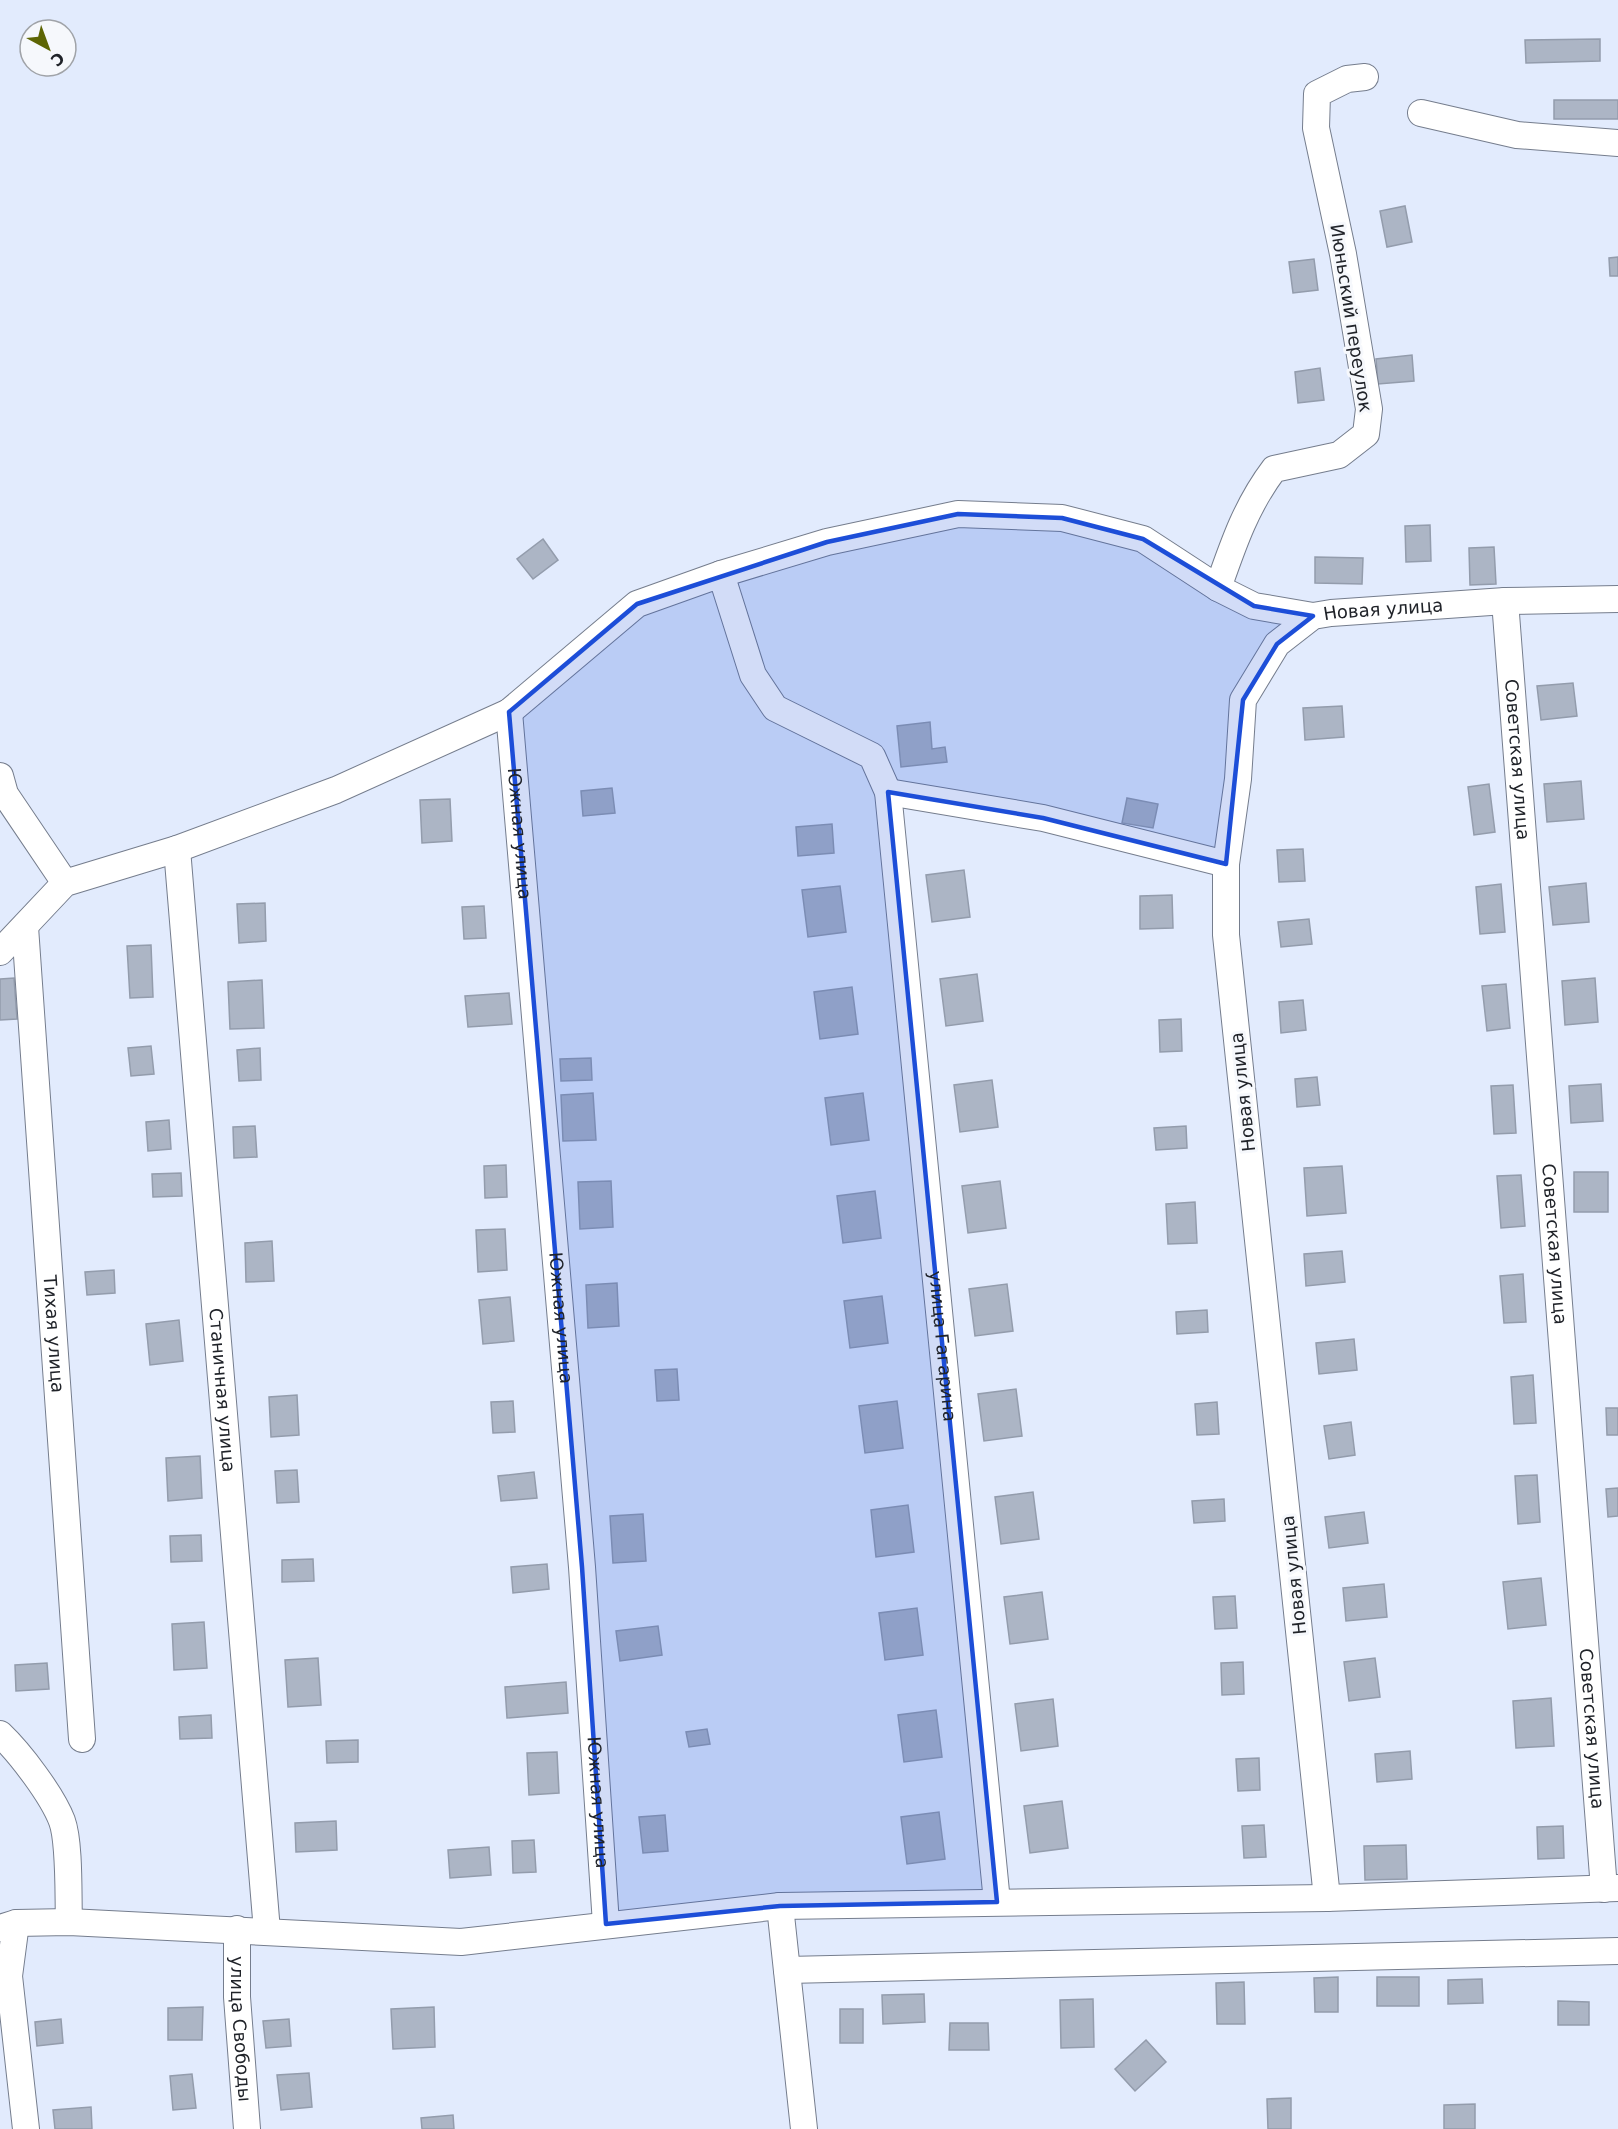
<svg xmlns="http://www.w3.org/2000/svg" width="1618" height="2129" viewBox="0 0 1618 2129" font-family="'DejaVu Sans',sans-serif">
  <rect width="100%" height="100%" fill="#e2ebfd"/>
  <!-- building -->
  <g fill="#acb5c5" stroke="#939cac" stroke-width="1.5">
    <polygon points="1600,39 1600,61 1526,63 1525,40"/>
    <rect x="1554" y="100" width="64" height="19"/>
    <polygon points="1405,206 1412,242 1387,247 1380,211"/>
    <polygon points="1618,257 1618,276 1610,276 1609,258"/>
    <polygon points="1314,259 1318,290 1293,293 1289,262"/>
    <polygon points="1412,355 1414,381 1378,384 1376,359"/>
    <polygon points="1320,368 1324,400 1298,403 1295,372"/>
    <polygon points="1430,525 1431,561 1406,562 1405,526"/>
    <polygon points="543,539 558,560 533,579 517,559"/>
    <polygon points="1494,547 1496,584 1470,585 1469,548"/>
    <polygon points="1315,557 1363,558 1362,584 1315,583"/>
    <polygon points="1573,683 1577,716 1541,720 1537,686"/>
    <polygon points="1342,706 1344,737 1305,740 1303,708"/>
    <polygon points="930,722 932,749 945,747 947,762 901,767 897,726"/>
    <polygon points="1581,781 1584,819 1547,822 1544,784"/>
    <polygon points="1489,784 1495,832 1474,835 1468,787"/>
    <polygon points="612,788 615,813 583,816 581,791"/>
    <polygon points="1127,798 1158,804 1153,828 1122,823"/>
    <polygon points="450,799 452,841 422,843 420,800"/>
    <polygon points="832,824 834,853 798,856 796,827"/>
    <polygon points="1303,849 1305,881 1279,882 1277,850"/>
    <polygon points="964,870 970,917 932,922 926,875"/>
    <polygon points="1586,883 1589,922 1553,925 1549,887"/>
    <polygon points="1501,884 1505,932 1480,934 1476,887"/>
    <polygon points="840,886 846,932 808,937 802,890"/>
    <polygon points="1172,895 1173,928 1140,929 1140,896"/>
    <polygon points="265,903 266,941 239,943 237,904"/>
    <polygon points="484,906 486,938 464,939 462,907"/>
    <polygon points="1309,919 1312,944 1281,947 1278,922"/>
    <polygon points="151,945 153,997 130,998 127,946"/>
    <polygon points="977,974 983,1021 946,1026 940,979"/>
    <polygon points="14,978 17,1019 0,1020 0,979"/>
    <polygon points="1595,978 1598,1022 1565,1025 1562,981"/>
    <polygon points="262,980 264,1028 230,1029 228,982"/>
    <polygon points="1506,984 1510,1028 1487,1031 1482,986"/>
    <polygon points="852,987 858,1034 820,1039 814,992"/>
    <polygon points="509,993 512,1024 468,1027 465,996"/>
    <polygon points="1303,1000 1306,1030 1281,1033 1279,1002"/>
    <polygon points="1181,1019 1182,1051 1160,1052 1159,1020"/>
    <polygon points="151,1046 154,1074 131,1076 128,1048"/>
    <polygon points="260,1048 261,1080 239,1081 237,1050"/>
    <polygon points="591,1058 592,1080 561,1081 560,1059"/>
    <polygon points="1317,1077 1320,1105 1297,1107 1295,1079"/>
    <polygon points="992,1080 998,1127 960,1132 954,1085"/>
    <polygon points="1601,1084 1603,1121 1571,1123 1569,1086"/>
    <polygon points="1513,1085 1516,1133 1494,1134 1491,1086"/>
    <polygon points="593,1093 596,1140 563,1141 561,1095"/>
    <polygon points="863,1093 869,1140 831,1145 825,1098"/>
    <polygon points="169,1120 171,1149 148,1151 146,1122"/>
    <polygon points="255,1126 257,1157 234,1158 233,1127"/>
    <polygon points="1186,1126 1187,1148 1156,1150 1154,1128"/>
    <polygon points="506,1165 507,1197 485,1198 484,1166"/>
    <polygon points="1342,1166 1346,1213 1307,1216 1304,1168"/>
    <rect x="1574" y="1172" width="34" height="40"/>
    <polygon points="181,1173 182,1196 153,1197 152,1174"/>
    <polygon points="1521,1175 1525,1226 1501,1228 1497,1176"/>
    <polygon points="611,1181 613,1227 580,1229 578,1182"/>
    <polygon points="1000,1181 1006,1228 968,1233 962,1186"/>
    <polygon points="875,1191 881,1238 843,1243 837,1196"/>
    <polygon points="1195,1202 1197,1243 1168,1244 1166,1204"/>
    <polygon points="505,1229 507,1270 478,1272 476,1230"/>
    <polygon points="272,1241 274,1281 246,1282 245,1243"/>
    <polygon points="1342,1251 1345,1282 1306,1286 1304,1254"/>
    <polygon points="114,1270 115,1293 87,1295 85,1272"/>
    <polygon points="1523,1274 1526,1322 1504,1323 1500,1276"/>
    <polygon points="617,1283 619,1326 588,1328 586,1285"/>
    <polygon points="1007,1284 1013,1331 975,1336 969,1289"/>
    <polygon points="882,1296 888,1343 850,1348 844,1301"/>
    <polygon points="510,1297 514,1341 483,1344 479,1300"/>
    <polygon points="1207,1310 1208,1332 1177,1334 1176,1312"/>
    <polygon points="179,1320 183,1361 150,1365 146,1324"/>
    <polygon points="1354,1339 1357,1370 1319,1374 1316,1343"/>
    <polygon points="677,1369 679,1400 657,1401 655,1370"/>
    <polygon points="1533,1375 1536,1423 1514,1424 1511,1377"/>
    <polygon points="1016,1389 1022,1436 984,1441 978,1394"/>
    <polygon points="297,1395 299,1435 271,1437 269,1397"/>
    <polygon points="513,1401 515,1432 493,1433 491,1402"/>
    <polygon points="897,1401 903,1448 865,1453 859,1406"/>
    <polygon points="1217,1402 1219,1434 1197,1435 1195,1404"/>
    <polygon points="1606,1408 1618,1408 1618,1435 1607,1435"/>
    <polygon points="1351,1422 1355,1455 1329,1459 1324,1426"/>
    <polygon points="200,1456 202,1498 168,1501 166,1458"/>
    <polygon points="297,1470 299,1502 277,1503 275,1471"/>
    <polygon points="534,1472 537,1498 501,1501 498,1476"/>
    <polygon points="1537,1475 1540,1522 1518,1524 1515,1476"/>
    <polygon points="1618,1488 1618,1516 1608,1517 1606,1489"/>
    <polygon points="1033,1492 1039,1539 1001,1544 995,1497"/>
    <polygon points="1224,1499 1225,1521 1194,1523 1192,1501"/>
    <polygon points="908,1505 914,1552 876,1557 871,1510"/>
    <polygon points="1364,1512 1368,1543 1329,1548 1325,1517"/>
    <polygon points="643,1514 646,1561 613,1563 610,1516"/>
    <polygon points="201,1535 202,1561 171,1562 170,1536"/>
    <polygon points="313,1559 314,1581 282,1582 282,1560"/>
    <polygon points="547,1564 549,1589 513,1593 511,1567"/>
    <polygon points="1541,1578 1546,1625 1508,1629 1503,1582"/>
    <polygon points="1384,1584 1387,1617 1346,1621 1343,1588"/>
    <polygon points="1042,1592 1048,1639 1010,1644 1004,1597"/>
    <polygon points="1235,1596 1237,1628 1215,1629 1213,1597"/>
    <polygon points="917,1608 923,1655 885,1660 879,1613"/>
    <polygon points="204,1622 207,1668 174,1670 172,1624"/>
    <polygon points="658,1626 662,1655 620,1661 616,1631"/>
    <polygon points="318,1658 321,1705 288,1707 285,1660"/>
    <polygon points="1375,1658 1380,1697 1349,1701 1344,1662"/>
    <polygon points="1243,1662 1244,1694 1222,1695 1221,1663"/>
    <polygon points="47,1663 49,1689 16,1691 15,1665"/>
    <polygon points="566,1682 568,1713 507,1718 505,1687"/>
    <polygon points="1551,1698 1554,1746 1516,1748 1513,1701"/>
    <polygon points="1053,1699 1058,1746 1021,1751 1015,1704"/>
    <polygon points="936,1710 942,1757 904,1762 898,1715"/>
    <polygon points="211,1715 212,1738 180,1739 179,1717"/>
    <polygon points="707,1729 710,1744 689,1747 686,1732"/>
    <polygon points="358,1740 358,1762 327,1763 326,1741"/>
    <polygon points="1410,1751 1412,1779 1377,1782 1375,1754"/>
    <polygon points="557,1752 559,1793 529,1795 527,1753"/>
    <polygon points="1259,1758 1260,1790 1238,1791 1236,1759"/>
    <polygon points="1062,1801 1068,1848 1030,1853 1024,1806"/>
    <polygon points="939,1812 945,1859 907,1864 901,1817"/>
    <polygon points="665,1815 668,1851 643,1853 639,1817"/>
    <polygon points="336,1821 337,1850 296,1852 295,1823"/>
    <polygon points="1264,1825 1266,1857 1244,1858 1242,1826"/>
    <polygon points="1563,1826 1564,1858 1538,1859 1537,1827"/>
    <polygon points="534,1840 536,1872 513,1873 512,1841"/>
    <polygon points="1406,1845 1407,1879 1365,1880 1364,1846"/>
    <polygon points="489,1847 491,1875 450,1878 448,1850"/>
    <polygon points="1338,1977 1338,2012 1315,2012 1314,1978"/>
    <rect x="1377" y="1977" width="42" height="29"/>
    <polygon points="1482,1979 1483,2003 1448,2004 1448,1980"/>
    <polygon points="1244,1982 1245,2024 1217,2024 1216,1983"/>
    <polygon points="924,1994 925,2022 883,2024 882,1995"/>
    <polygon points="1093,1999 1094,2047 1061,2048 1060,2000"/>
    <polygon points="1558,2001 1589,2002 1589,2025 1558,2025"/>
    <polygon points="203,2007 202,2040 168,2040 168,2008"/>
    <polygon points="434,2007 435,2047 393,2049 391,2009"/>
    <rect x="840" y="2009" width="23" height="34"/>
    <polygon points="61,2019 63,2043 37,2046 35,2022"/>
    <polygon points="289,2019 291,2046 266,2048 263,2021"/>
    <polygon points="950,2023 988,2023 989,2050 949,2050"/>
    <polygon points="1146,2040 1166,2062 1135,2091 1115,2069"/>
    <polygon points="309,2073 312,2107 281,2110 277,2075"/>
    <polygon points="192,2074 196,2108 173,2110 170,2076"/>
    <polygon points="1291,2098 1291,2129 1268,2129 1267,2099"/>
    <polygon points="1475,2104 1475,2129 1444,2129 1444,2105"/>
    <polygon points="91,2107 92,2129 55,2129 53,2110"/>
    <polygon points="453,2115 454,2129 422,2129 421,2118"/>
  </g>
  <g fill="none" stroke-linecap="round" stroke-linejoin="round">
    <!-- minor casing -->
    <g stroke="#757d8d" stroke-width="28">
      <g id="minor">
        <polyline points="1421,113 1517,135 1618,143"/>
        <polyline points="721,574 827,542 958,514 1062,518 1143,539 1218,588 1254,606 1313,616"/>
        <path d="M1218 588C1233 545 1246 506 1274 469L1339 455 1366 434 1369 409 1343 254 1316 128 1317 94 1347 79 1365 77"/>
        <path id="s1" d="M1505 601 1604 1889"/>
        <path id="s2" d="M509 712 582 1567 606 1924"/>
        <polyline points="0,776 5,794 65,883"/>
        <polyline points="888,792 1043,818 1226,864"/>
        <path id="s3" d="M177 849 267 1931"/>
        <path id="s4" d="M25 927 82 1739"/>
        <path id="s5" d="M0 952 65 883 177 849 336 790 509 712 637 604 721 574 753 675 775 708 872 756 888 792 997 1902"/>
        <path d="M0 1734C20 1753 52 1795 62 1821 70 1843 68 1897 69 1922"/>
        <path id="s6" d="M1327 1898 1226 935V864L1238 779 1243 700 1277 644 1313 616 1331 613 1505 601 1618 599"/>
        <polyline points="780,1906 804,2129"/>
        <polyline points="16,1923 9,1976 26,2129"/>
        <polyline points="0,1928 16,1923 69,1922 461,1942 780,1906 1327,1898 1618,1888"/>
        <path id="s7" d="M237 1929V1997L247 2129"/>
        <polyline points="787,1970 1618,1951"/>
      </g>
    </g>
    <!-- minor -->
    <use href="#minor" stroke="#fff" stroke-width="26"/>
  </g>
  <!-- marked area -->
  <path fill="#1d4ed8" fill-opacity="0.2" stroke="#1d4ed8" stroke-width="4.5" stroke-linejoin="round" d="M958 514 1062 518 1143 539 1254 606 1313 616 1277 644 1243 700 1226 864 1043 818 888 792 997 1902 780 1906 606 1924 582 1567 509 712 637 604 827 542Z"/>
  <g text-anchor="middle" stroke-width="6" stroke-linejoin="round" paint-order="stroke">
    <!-- street labels -->
    <g font-size="18" fill="#202329" stroke="#f6f8fc">
      <text transform="translate(1351 318) rotate(81)" y="6">Июньский переулок</text>
      <text dy="6" stroke="none"><textPath href="#s6" startOffset="1386">Новая улица</textPath></text>
      <text dy="6" stroke="none"><textPath href="#s1" startOffset="159">Советская улица</textPath></text>
      <text dy="6" stroke="none"><textPath href="#s2" startOffset="122">Южная улица</textPath></text>
      <text transform="translate(1243 1092) rotate(-96)" y="6">Новая улица</text>
      <text dy="6" stroke="none"><textPath href="#s1" startOffset="645">Советская улица</textPath></text>
      <text dy="6" stroke="none"><textPath href="#s2" startOffset="608">Южная улица</textPath></text>
      <text dy="6" stroke="none"><textPath href="#s4" startOffset="408">Тихая улица</textPath></text>
      <text dy="6" stroke="none"><textPath href="#s5" startOffset="1678">улица Гагарина</textPath></text>
      <text dy="6" stroke="none"><textPath href="#s3" startOffset="543">Станичная улица</textPath></text>
      <text transform="translate(1294 1575) rotate(-96)" y="6">Новая улица</text>
      <text dy="6" stroke="none"><textPath href="#s1" startOffset="1131">Советская улица</textPath></text>
      <text dy="6" stroke="none"><textPath href="#s2" startOffset="1094">Южная улица</textPath></text>
      <text dy="6" stroke="none"><textPath href="#s7" startOffset="100">улица Свободы</textPath></text>
    </g>
  </g>
  <!-- north arrow -->
  <g transform="translate(48 48) rotate(139)"><circle r="28" fill="#f6f8fc" stroke="#a0a3a8" stroke-width="1.5"/>
  <path d="M0-4.5L10 22L0 15L-10 22Z" fill="#5d6504"/>
  <text y="-9" font-size="16" font-weight="bold" text-anchor="middle" fill="#202329">С</text>
  </g>
</svg>
